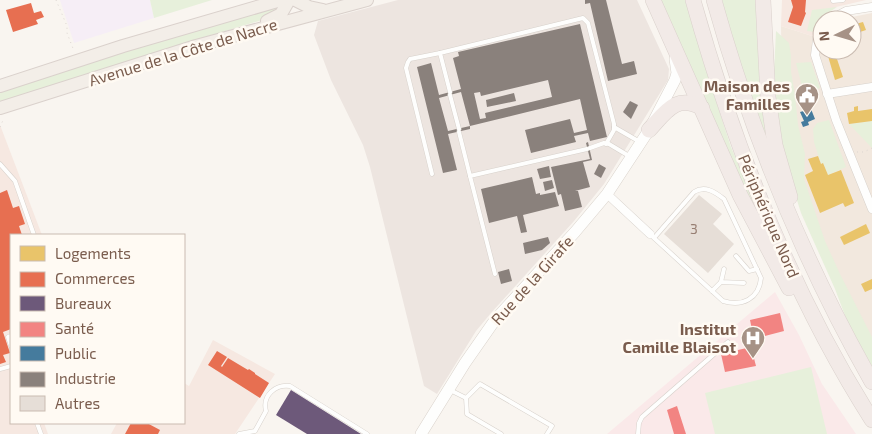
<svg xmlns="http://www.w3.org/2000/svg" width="872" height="434" viewBox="0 0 872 434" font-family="'Exo 2',sans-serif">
  <rect width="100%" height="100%" fill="#f9f5f0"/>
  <!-- residential -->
  <polygon fill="#f2e8de" points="872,13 872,346 814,232 783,131 781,26 812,36 821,41 822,40 822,50 852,50 852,20 837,20"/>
  <!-- commercial -->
  <g fill="#f6e8e1">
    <polygon points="782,0 866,0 836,7 825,15 817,25 812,36 781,26"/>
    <polygon points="0,125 42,235 11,235 11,423 44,423 48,434 0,434"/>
    <polygon points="213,340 275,374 235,434 111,434 117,423 184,423 184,383 189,386"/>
  </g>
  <!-- industrial -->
  <polygon fill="#ede5e0" points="398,0 637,0 669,69 668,80 604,184 574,221 491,313 476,331 437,394 424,386 370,167 363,145 331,80 314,35 318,21"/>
  <!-- education -->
  <polygon fill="#f6eef6" points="60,0 150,0 154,18 74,43"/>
  <!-- medical -->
  <polygon fill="#fae9e9" points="775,292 799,335 822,384 856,434 607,434"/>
  <!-- green -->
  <g fill="#e7f0db">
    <polygon points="150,0 212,0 154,18"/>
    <polygon points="659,0 686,0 709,80 731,147 776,252 774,252"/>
    <polygon points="722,0 756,0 772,156 735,49"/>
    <polygon points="279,5 280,12 272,17 209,36 183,46 0,104 0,90"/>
    <polygon points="837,7 825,15 814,32 807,31 812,10"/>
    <polygon points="776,31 789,43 791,56 791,72 795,95 798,125 805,154 804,179 825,241 840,274 872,337 872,366 849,326 835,289 801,213 783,156 773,94"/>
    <polygon points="811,62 820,88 804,94 796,63"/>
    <polygon points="829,120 846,167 828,175 823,163 821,164 814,142 813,129 817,123"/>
    <polygon points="872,121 872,148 849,124"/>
    <polygon points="811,367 827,434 715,434 705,393"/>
  </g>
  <!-- homes -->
  <g fill="#e9c46a">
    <polygon points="863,22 866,30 854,34 855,38 852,39 852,25"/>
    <polygon points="835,53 843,77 835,80 828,56"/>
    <polygon points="858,106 858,111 872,109 872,121 849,124 847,113 854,111 854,107"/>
    <polygon points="818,156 821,164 823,163 828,175 841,170 854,203 845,207 843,203 820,213 805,175 813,171 808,159"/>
    <polygon points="866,224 870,233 844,245 840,237"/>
    <polygon points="872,279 872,289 865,292 861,284"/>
  </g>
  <!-- shops -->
  <g fill="#e76f51">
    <polygon points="791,0 806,0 805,12 806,13 801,26 788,22 793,7"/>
    <polygon points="31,3 34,13 41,11 44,17 36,20 38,24 13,32 6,10"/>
    <polygon points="7,190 13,208 19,206 25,224 19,226 22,235 11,235 11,329 3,332 10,353 3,355 6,362 0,364 0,193"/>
    <polygon points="217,351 227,357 221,366 222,367 228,358 248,370 249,369 255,373 255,374 269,383 260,398 208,365"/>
    <polygon points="131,423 147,423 160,430 158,434 125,434"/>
  </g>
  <!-- offices -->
  <polygon fill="#6d597a" points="291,390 361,434 307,434 276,415"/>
  <!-- health -->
  <g fill="#f28482">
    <polygon points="780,313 784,331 754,339 750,320"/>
    <polygon points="751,347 756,366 725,372 721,354"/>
    <polygon points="677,406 686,434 674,434 667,410"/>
  </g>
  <!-- public -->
  <polygon fill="#457b9d" points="811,109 815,119 808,122 809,125 803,127 801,122 804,121 800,112"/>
  <!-- industry -->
  <g fill="#8a817c" fill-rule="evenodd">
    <polygon points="585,0 606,0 622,64 634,61 637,74 608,81 590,3 585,4"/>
    <path d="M580 24 607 137 590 141 588 133 574 136 576 142 531 153 525 130 570 119 574 133 587 130 580 99 470 126V129L448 134 457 170 443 173 417 67 431 63 439 95 461 89 453 58 459 56 458 52ZM548 80 552 97 485 113 486 118 480 119 474 93 480 92 481 96ZM461 92 470 126 448 131 439 98Z"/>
    <polygon points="514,93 516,101 487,107 486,100"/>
    <polygon points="630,101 638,105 631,119 623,112"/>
    <polygon points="588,142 592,160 583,162 590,187 575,191 578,191 582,207 565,211 561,194 558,195 551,167 590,159 586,143"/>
    <polygon points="599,164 606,168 601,178 594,174"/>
    <polygon points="549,166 551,177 540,179 537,169"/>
    <polygon points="532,177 536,194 540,193 540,195 555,192 559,206 523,215 527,232 521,233 517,216 489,223 481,189"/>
    <polygon points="552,180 554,188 545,191 543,182"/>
    <polygon points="548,237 550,243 542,250 525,254 523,243"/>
    <polygon points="509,269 512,281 501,284 498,272"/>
  </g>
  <!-- building -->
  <polygon fill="#e6ded7" points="699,195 722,214 713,224 734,244 708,273 664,234"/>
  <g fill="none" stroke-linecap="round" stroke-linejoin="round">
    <!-- lane casing -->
    <g stroke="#d7d1cb" stroke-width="5">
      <g id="lane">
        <polyline points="833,1 843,0"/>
        <polyline points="450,92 440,53 583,18 588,23 614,124 614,130 606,144"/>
        <polyline points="450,95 459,129"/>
        <polyline points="614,127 640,142"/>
        <polyline points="459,132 470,176"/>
        <polyline points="590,148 604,143 609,144 629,156"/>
        <polyline points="0,164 15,181 34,235"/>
        <polyline points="432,174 406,68 408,62 410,59 440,53"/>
        <path d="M650 234 654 238 723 301C742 307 759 299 761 278L724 199C715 192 705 185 694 192L654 238"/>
        <polyline points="736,256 749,271 757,269"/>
        <polyline points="724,269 721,282 744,283"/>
        <polyline points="495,274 470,176 587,149"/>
        <polyline points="712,291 721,282"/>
        <polyline points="11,336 8,337 11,346"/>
        <polyline points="0,369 11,366"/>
        <polyline points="450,390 466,398"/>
        <polyline points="37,423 41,434"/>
        <path d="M239 434 255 431 266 411C262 395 276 384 290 386L367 434"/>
        <polyline points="501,434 467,414 466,398 480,384 552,426 547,434"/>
        <polyline points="638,434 639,423 642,417 728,342"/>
      </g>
    </g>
    <!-- street casing -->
    <g stroke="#d7d1cb" stroke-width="9">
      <g id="street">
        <polyline points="829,20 846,11 872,7"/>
        <polyline points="822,29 817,40 815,55 836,120 872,209"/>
        <polyline points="827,94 872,87"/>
        <polyline points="607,194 650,234"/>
      </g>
    </g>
    <!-- secondary casing -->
    <g stroke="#d9d2cb" stroke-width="12">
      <polyline id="secondary" points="421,434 465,363 495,320 575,232 607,194 649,130 675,80 677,73 675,59"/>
    </g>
    <!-- primary casing -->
    <g stroke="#dad1cc" stroke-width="14">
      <g id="primary">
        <polyline points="295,0 309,7 323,10"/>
        <polyline points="267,21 281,14 289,0"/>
        <polyline points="0,86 123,46 281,0"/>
        <polyline points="0,108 196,46 367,0"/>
      </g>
    </g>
    <!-- highway casing -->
    <g stroke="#dad1cc" stroke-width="16">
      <g id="highway">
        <polyline points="653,0 740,195 789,288"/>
        <path d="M693 0C734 146 790 291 872 420"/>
        <path d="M714 0C752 136 802 259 872 382"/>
        <polyline points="763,0 768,97 775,145 790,197"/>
        <path d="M649 130C665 113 676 93 702 108"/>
      </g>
    </g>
    <!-- path -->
    <g stroke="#dcd5d0" stroke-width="1" stroke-dasharray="1 4" stroke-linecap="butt">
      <polyline points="56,0 67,26 67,33 74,51"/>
      <polyline points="0,127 4,118"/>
      <polyline points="857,152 864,152 872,148"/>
    </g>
    <!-- lane -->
    <use href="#lane" stroke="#fefefd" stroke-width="4"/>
    <!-- street -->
    <use href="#street" stroke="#fefefd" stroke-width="8"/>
    <!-- secondary -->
    <use href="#secondary" stroke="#fefefd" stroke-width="11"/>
    <!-- primary -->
    <use href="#primary" stroke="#f3eee8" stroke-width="12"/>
    <!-- highway -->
    <use href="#highway" stroke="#f2eae7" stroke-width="15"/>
  </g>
  <!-- icons -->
  <defs>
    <g id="civic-pin" transform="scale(1.25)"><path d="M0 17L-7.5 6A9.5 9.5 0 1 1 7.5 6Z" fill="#a69286" stroke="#fffaf3"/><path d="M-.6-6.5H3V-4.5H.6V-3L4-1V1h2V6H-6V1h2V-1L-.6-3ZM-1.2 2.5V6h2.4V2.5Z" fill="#fff"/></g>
    <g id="hospital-pin" transform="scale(1.25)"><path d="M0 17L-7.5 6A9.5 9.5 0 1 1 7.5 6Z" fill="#a69286" stroke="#fffaf3"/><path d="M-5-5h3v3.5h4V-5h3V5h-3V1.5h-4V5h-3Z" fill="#fff"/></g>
  </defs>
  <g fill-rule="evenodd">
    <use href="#civic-pin" x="807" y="95"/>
    <use href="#hospital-pin" x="753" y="338"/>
  </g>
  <g text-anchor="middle" stroke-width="5" stroke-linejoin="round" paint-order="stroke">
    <!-- number labels -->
    <g font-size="14" fill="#977e72">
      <text x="694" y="234">3</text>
    </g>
    <!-- street labels -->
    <g font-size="16" fill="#7a5c4d" stroke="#fffaf3">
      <text transform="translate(183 52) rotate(-17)" y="6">Avenue de la Côte de Nacre</text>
      <text transform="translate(769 216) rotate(67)" y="6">Périphérique Nord</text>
      <text transform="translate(532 280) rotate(-48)" y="6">Rue de la Girafe</text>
    </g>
    <!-- poi labels -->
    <g font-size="16" font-weight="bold" fill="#7a5c4d" stroke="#fffaf3" text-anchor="end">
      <text x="790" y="92">Maison des<tspan x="790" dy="18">Familles</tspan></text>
      <text x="736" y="335">Institut<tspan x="736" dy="18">Camille Blaisot</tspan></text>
    </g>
  </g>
  <!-- legend -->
  <rect x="10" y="234" width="175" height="190" fill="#fffaf3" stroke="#cabbb1"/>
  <rect x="20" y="246" width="25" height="15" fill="#e9c46a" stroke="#cabbb1"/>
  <text x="55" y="259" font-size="15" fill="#7a5c4d">Logements</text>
  <rect x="20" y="272" width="25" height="15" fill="#e76f51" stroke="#cabbb1"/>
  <text x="55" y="284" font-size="15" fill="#7a5c4d">Commerces</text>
  <rect x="20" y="296" width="25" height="15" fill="#6d597a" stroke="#cabbb1"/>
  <text x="55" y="309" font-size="15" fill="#7a5c4d">Bureaux</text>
  <rect x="20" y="322" width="25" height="15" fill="#f28482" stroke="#cabbb1"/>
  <text x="55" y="334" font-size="15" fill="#7a5c4d">Santé</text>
  <rect x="20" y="346" width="25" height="15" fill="#457b9d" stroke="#cabbb1"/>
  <text x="55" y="359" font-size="15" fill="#7a5c4d">Public</text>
  <rect x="20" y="372" width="25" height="15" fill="#8a817c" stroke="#cabbb1"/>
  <text x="55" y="384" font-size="15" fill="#7a5c4d">Industrie</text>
  <rect x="20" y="396" width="25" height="15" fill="#e6ded7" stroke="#cabbb1"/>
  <text x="55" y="409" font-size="15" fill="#7a5c4d">Autres</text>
  <!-- north arrow -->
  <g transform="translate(837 35) rotate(265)"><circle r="24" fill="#fffaf3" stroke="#cabbb1"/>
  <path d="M0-4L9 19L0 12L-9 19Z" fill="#a69286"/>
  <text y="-8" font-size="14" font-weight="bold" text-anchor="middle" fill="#7a5c4d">N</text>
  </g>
</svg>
